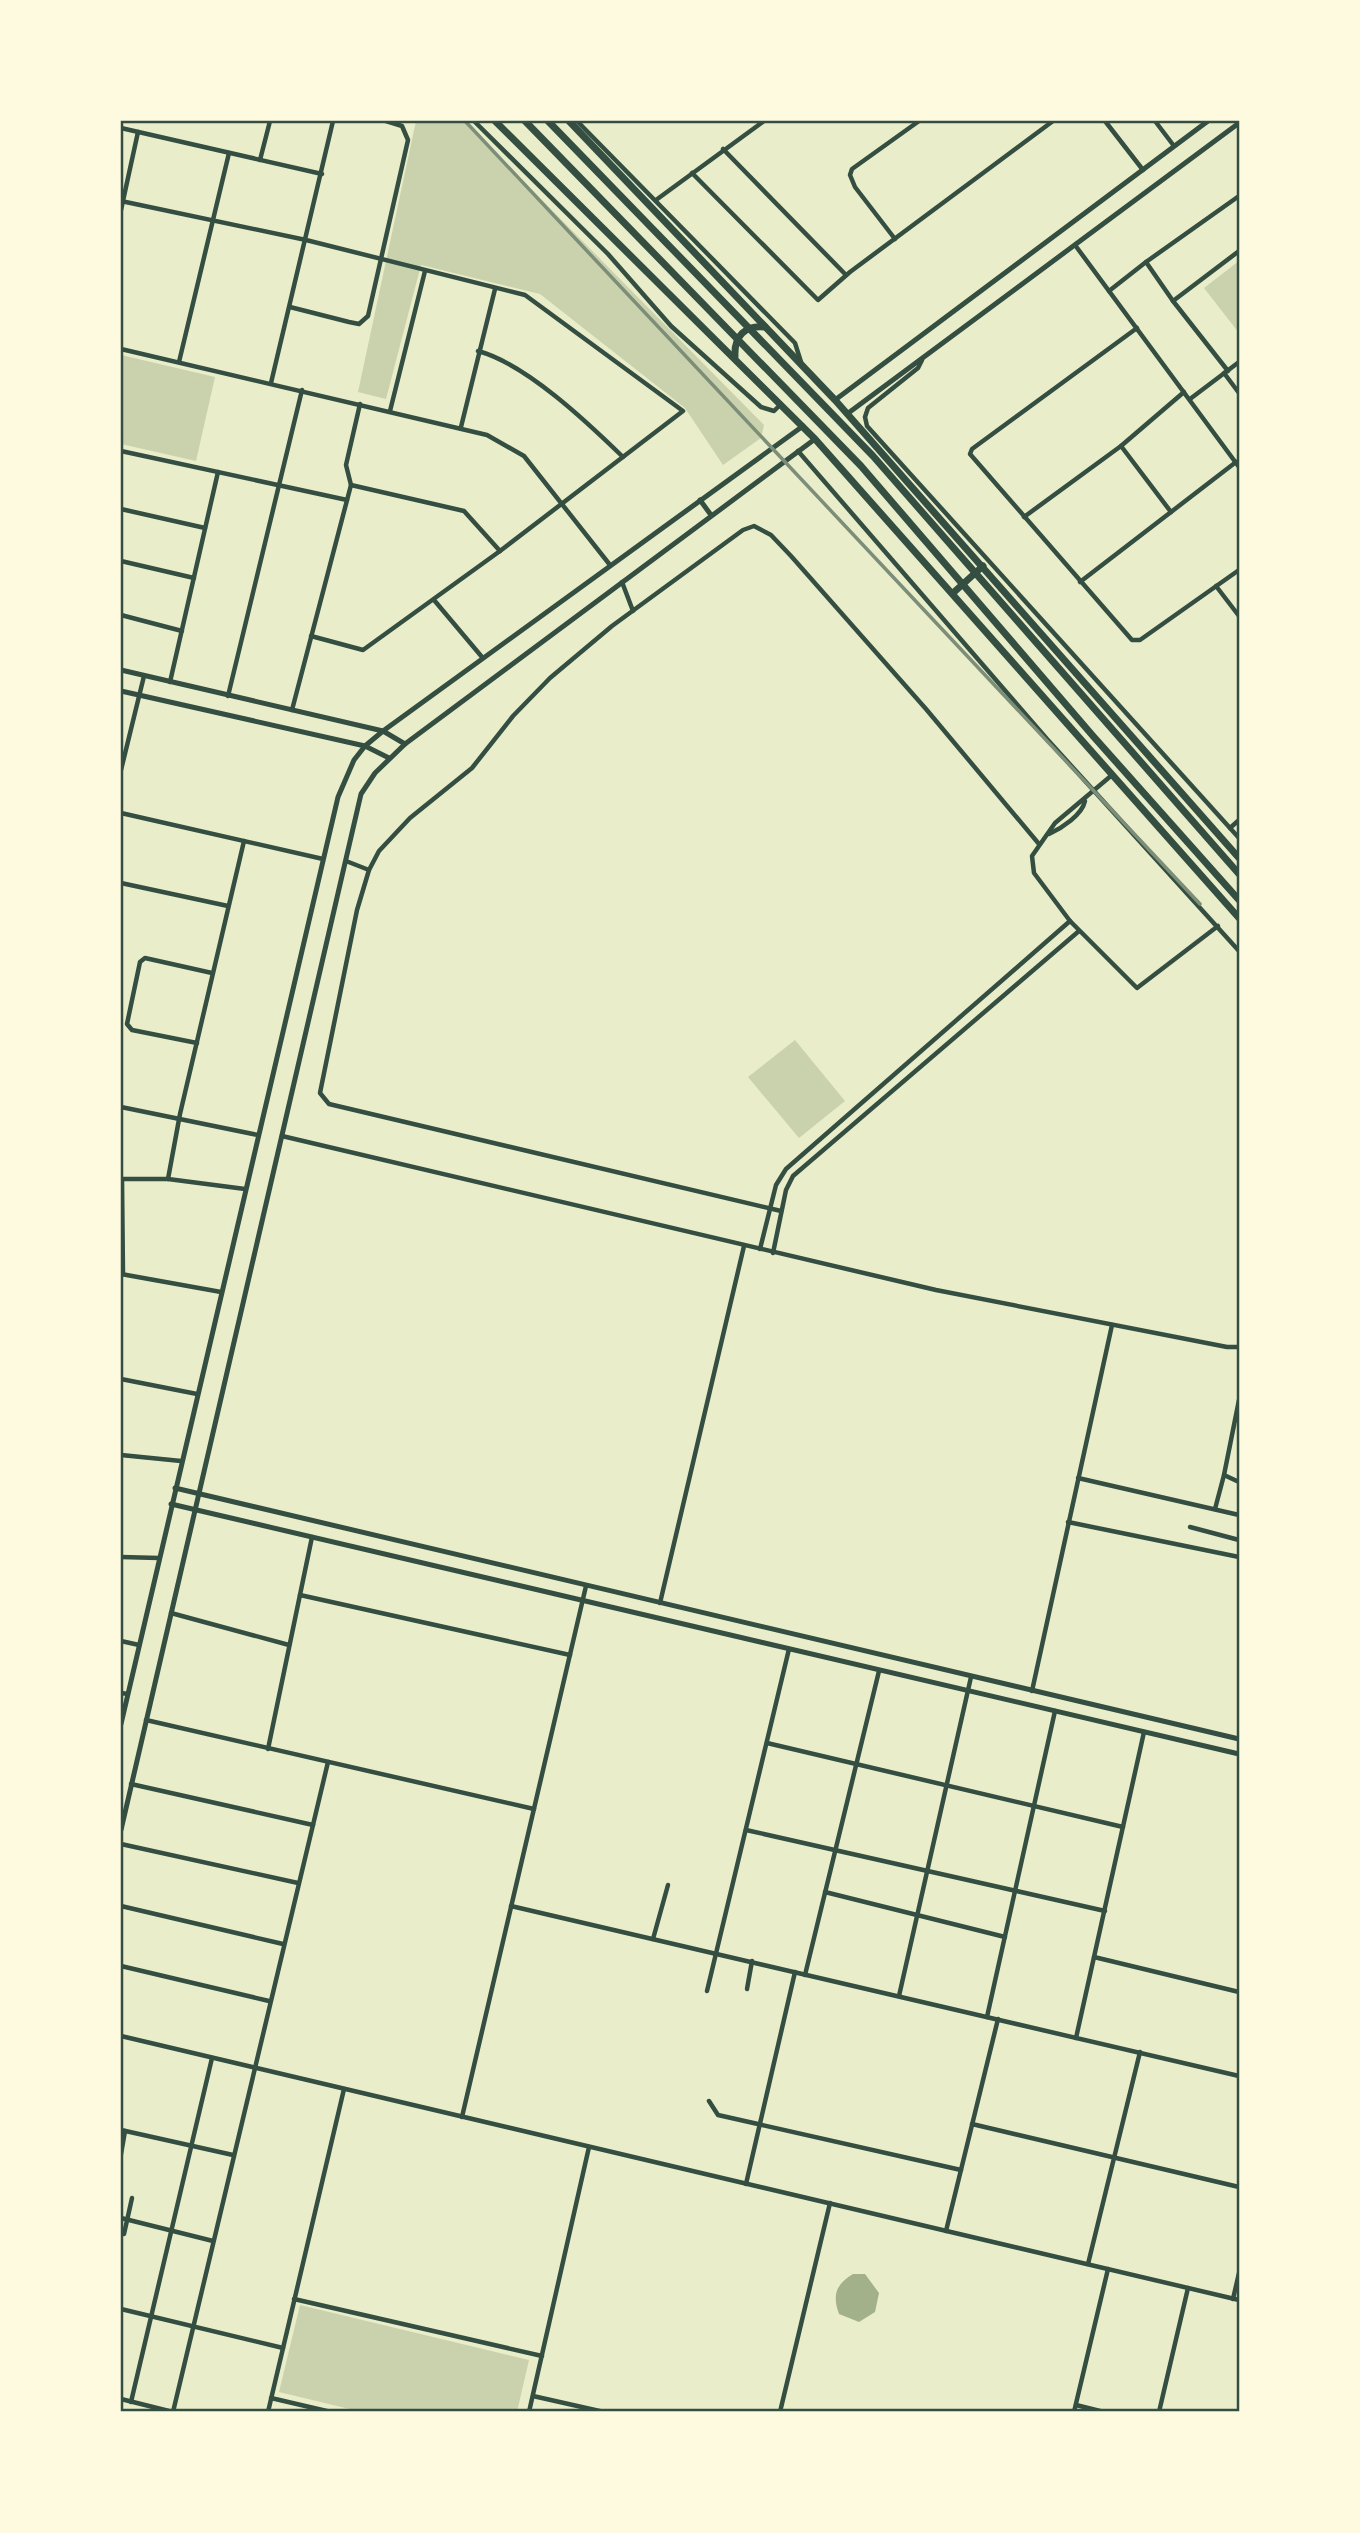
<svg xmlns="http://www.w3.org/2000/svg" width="1360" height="2533" viewBox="0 0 1360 2533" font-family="Lato,sans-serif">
  <rect width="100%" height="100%" fill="#e9edc9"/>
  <!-- green -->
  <g fill="#cad2ad">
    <polygon points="416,121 464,121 764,425 761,438 723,465 685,408 540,294 421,265 386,399 358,392"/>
    <polygon points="1239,261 1239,333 1204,288"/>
    <polygon points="121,355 215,377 196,461 121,444"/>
    <polygon points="795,1040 845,1101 799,1138 748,1077"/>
    <polygon points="300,2305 529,2360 517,2412 362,2412 279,2392"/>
  </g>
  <!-- water -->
  <path fill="#a3b18a" d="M853 2274H865L879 2293 875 2312 859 2322 839 2314C832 2295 836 2284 853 2274Z"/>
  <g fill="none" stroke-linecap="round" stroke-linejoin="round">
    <!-- minor -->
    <g stroke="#344e41" stroke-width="4.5">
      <polyline points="474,121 608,254 671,326 761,407 774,411 781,404"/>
      <polyline points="577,121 795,343 801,362"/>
      <polyline points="1105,121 1143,170"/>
      <polyline points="1155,121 1174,146"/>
      <polyline points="121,128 322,174"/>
      <polyline points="723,149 846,275"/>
      <polyline points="260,160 270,121"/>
      <polyline points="692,173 818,300 850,272 1053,121"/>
      <polyline points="656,200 764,121"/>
      <polyline points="121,201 306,240 525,295 683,411 500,551 363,650 311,636"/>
      <polyline points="121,210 138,132"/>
      <polyline points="895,239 855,187 850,175 852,169 919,121"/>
      <polyline points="1075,245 1239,467"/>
      <polyline points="1109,291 1146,262"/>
      <polyline points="1173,301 1146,262 1239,196"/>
      <polyline points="290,307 349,322 359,324 368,316 408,140 402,126 386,121"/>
      <polyline points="1137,328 972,449 970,454 1132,640 1140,640 1239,570"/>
      <polyline points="121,349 487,435 524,456 610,565"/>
      <path d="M478 351C526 364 587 422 623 457"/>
      <polyline points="922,360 918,368 868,408 865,417 867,426 1239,838"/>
      <polyline points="179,362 229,153"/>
      <polyline points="1228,371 1173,301 1239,251"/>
      <polyline points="1224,373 1239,393"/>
      <polyline points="271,383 333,121"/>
      <polyline points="1190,399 1239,362"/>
      <polyline points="390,411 425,271"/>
      <polyline points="461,427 495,289"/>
      <polyline points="1121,446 1184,392"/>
      <polyline points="121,451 347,500"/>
      <polyline points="798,451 1047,739 1239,951"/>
      <polyline points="351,485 464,511 500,551"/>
      <polyline points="121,509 205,528"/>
      <polyline points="1024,517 1121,446 1171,512"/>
      <polyline points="121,561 194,578"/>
      <polyline points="622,582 633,611"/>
      <polyline points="1080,582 1236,462"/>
      <polyline points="1216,586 1239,616"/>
      <polyline points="434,600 482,657"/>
      <polyline points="121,615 182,631"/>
      <polyline points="170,682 218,472"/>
      <polyline points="228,696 302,390"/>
      <polyline points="292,710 351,485 346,465 360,404"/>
      <polyline points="121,770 144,676"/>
      <polyline points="1112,775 1055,823 1032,856 1034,873 1070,921 1137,988 1218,926"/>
      <polyline points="121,813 323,859"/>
      <polyline points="1230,828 1239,820"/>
      <path d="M1049 834C1062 828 1082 815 1085 801"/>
      <polyline points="346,861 369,870"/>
      <polyline points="121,883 228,906"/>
      <polyline points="197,1043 132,1030 127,1024 140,962 145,958 212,973"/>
      <polyline points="121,1107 258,1135"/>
      <polyline points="282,1136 936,1290 1227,1347 1239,1347"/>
      <polyline points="121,1179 168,1179 245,1189"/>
      <polyline points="122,1179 123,1274"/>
      <polyline points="168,1179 180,1114 244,841"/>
      <polyline points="781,1211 329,1104 320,1093 357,910 369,870 379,851 410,818 472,768 513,716 550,678 612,626 743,530 754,526 771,535 791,556 926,709 1039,844"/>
      <polyline points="760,1249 776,1185 786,1169 1070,921"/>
      <polyline points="773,1253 786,1190 793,1176 1079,931"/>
      <polyline points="121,1274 221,1292"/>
      <polyline points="121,1379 197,1394"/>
      <polyline points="1239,1400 1224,1475 1239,1482"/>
      <polyline points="121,1455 181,1461"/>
      <polyline points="1078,1478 1239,1515"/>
      <polyline points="1215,1509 1224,1475"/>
      <polyline points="1068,1522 1239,1557"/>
      <polyline points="1190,1527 1239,1540"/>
      <polyline points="121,1557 159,1558"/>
      <polyline points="300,1595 570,1655"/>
      <polyline points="660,1603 744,1246"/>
      <polyline points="171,1613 289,1645"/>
      <polyline points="121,1641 139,1645"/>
      <polyline points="1032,1691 1112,1325"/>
      <polyline points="121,1693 128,1694"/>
      <polyline points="146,1720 534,1809"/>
      <polyline points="767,1743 1123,1827"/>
      <polyline points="268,1749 312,1537"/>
      <polyline points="131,1784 313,1825"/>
      <polyline points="746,1830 1105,1911"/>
      <polyline points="121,1844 298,1883"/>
      <polyline points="825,1892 1005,1937"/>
      <polyline points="121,1906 283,1944"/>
      <polyline points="511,1906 1239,2076"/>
      <polyline points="653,1939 668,1885"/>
      <polyline points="1094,1957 1239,1992"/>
      <polyline points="121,1966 269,2001"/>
      <polyline points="805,1975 879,1671"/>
      <polyline points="747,1989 752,1961"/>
      <polyline points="707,1991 789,1649"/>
      <polyline points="899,1996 971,1677"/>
      <polyline points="987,2017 1055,1711"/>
      <polyline points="121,2036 1239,2300"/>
      <polyline points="1076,2038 1144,1732"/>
      <polyline points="709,2101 718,2115 961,2170"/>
      <polyline points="462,2117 586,1586"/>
      <polyline points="972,2124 1239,2187"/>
      <polyline points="121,2130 233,2155"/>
      <polyline points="121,2154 125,2131"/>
      <polyline points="746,2184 795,1972"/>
      <polyline points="121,2218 213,2241"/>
      <polyline points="946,2231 998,2019"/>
      <polyline points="124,2234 132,2198"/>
      <polyline points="1088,2264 1140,2052"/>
      <polyline points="294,2299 542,2356"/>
      <polyline points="1233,2299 1239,2273"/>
      <polyline points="121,2309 283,2348"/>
      <polyline points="533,2396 604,2412"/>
      <polyline points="271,2398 331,2412"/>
      <polyline points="121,2399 173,2412"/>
      <polyline points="131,2402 212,2058"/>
      <polyline points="1076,2405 1104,2412"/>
      <polyline points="173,2412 328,1762"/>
      <polyline points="268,2412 344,2089"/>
      <polyline points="529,2412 589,2147"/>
      <polyline points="780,2412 830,2203"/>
      <polyline points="1074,2412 1108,2269"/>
      <polyline points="1159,2412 1188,2288"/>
    </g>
    <!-- tertiary -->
    <g stroke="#344e41" stroke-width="5">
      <polyline points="835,400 1208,121"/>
      <polyline points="847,414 1239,123"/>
      <polyline points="700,500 711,515"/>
      <polyline points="121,670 383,731 405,744"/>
      <polyline points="121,691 365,746 389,758"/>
      <polyline points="175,1488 1239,1739"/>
      <polyline points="171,1504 1239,1754"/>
      <polyline points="121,1724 338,797 354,760 365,746 383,731 803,426"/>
      <polyline points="121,1830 361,794 375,773 405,744 815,439"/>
    </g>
    <!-- primary -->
    <g stroke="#344e41" stroke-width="7">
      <polyline points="495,121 815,439 1239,918"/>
      <polyline points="569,121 835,400 1239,858"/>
      <path d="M735 356C734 336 745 325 765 327"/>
      <polyline points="953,593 983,566"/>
    </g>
    <!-- trunk -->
    <g stroke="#344e41" stroke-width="7">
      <polyline points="525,121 861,466 1093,736 1239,900"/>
      <polyline points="548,121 873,456 1239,874"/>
    </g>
    <!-- rail -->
    <polyline stroke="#7c8e77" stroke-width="3.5" points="465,121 1200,904"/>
  </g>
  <!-- border -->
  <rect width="1360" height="2533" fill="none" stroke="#fefae0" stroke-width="245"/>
  <rect x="122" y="122" width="1116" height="2288" fill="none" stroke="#344e41" stroke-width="2.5"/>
</svg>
